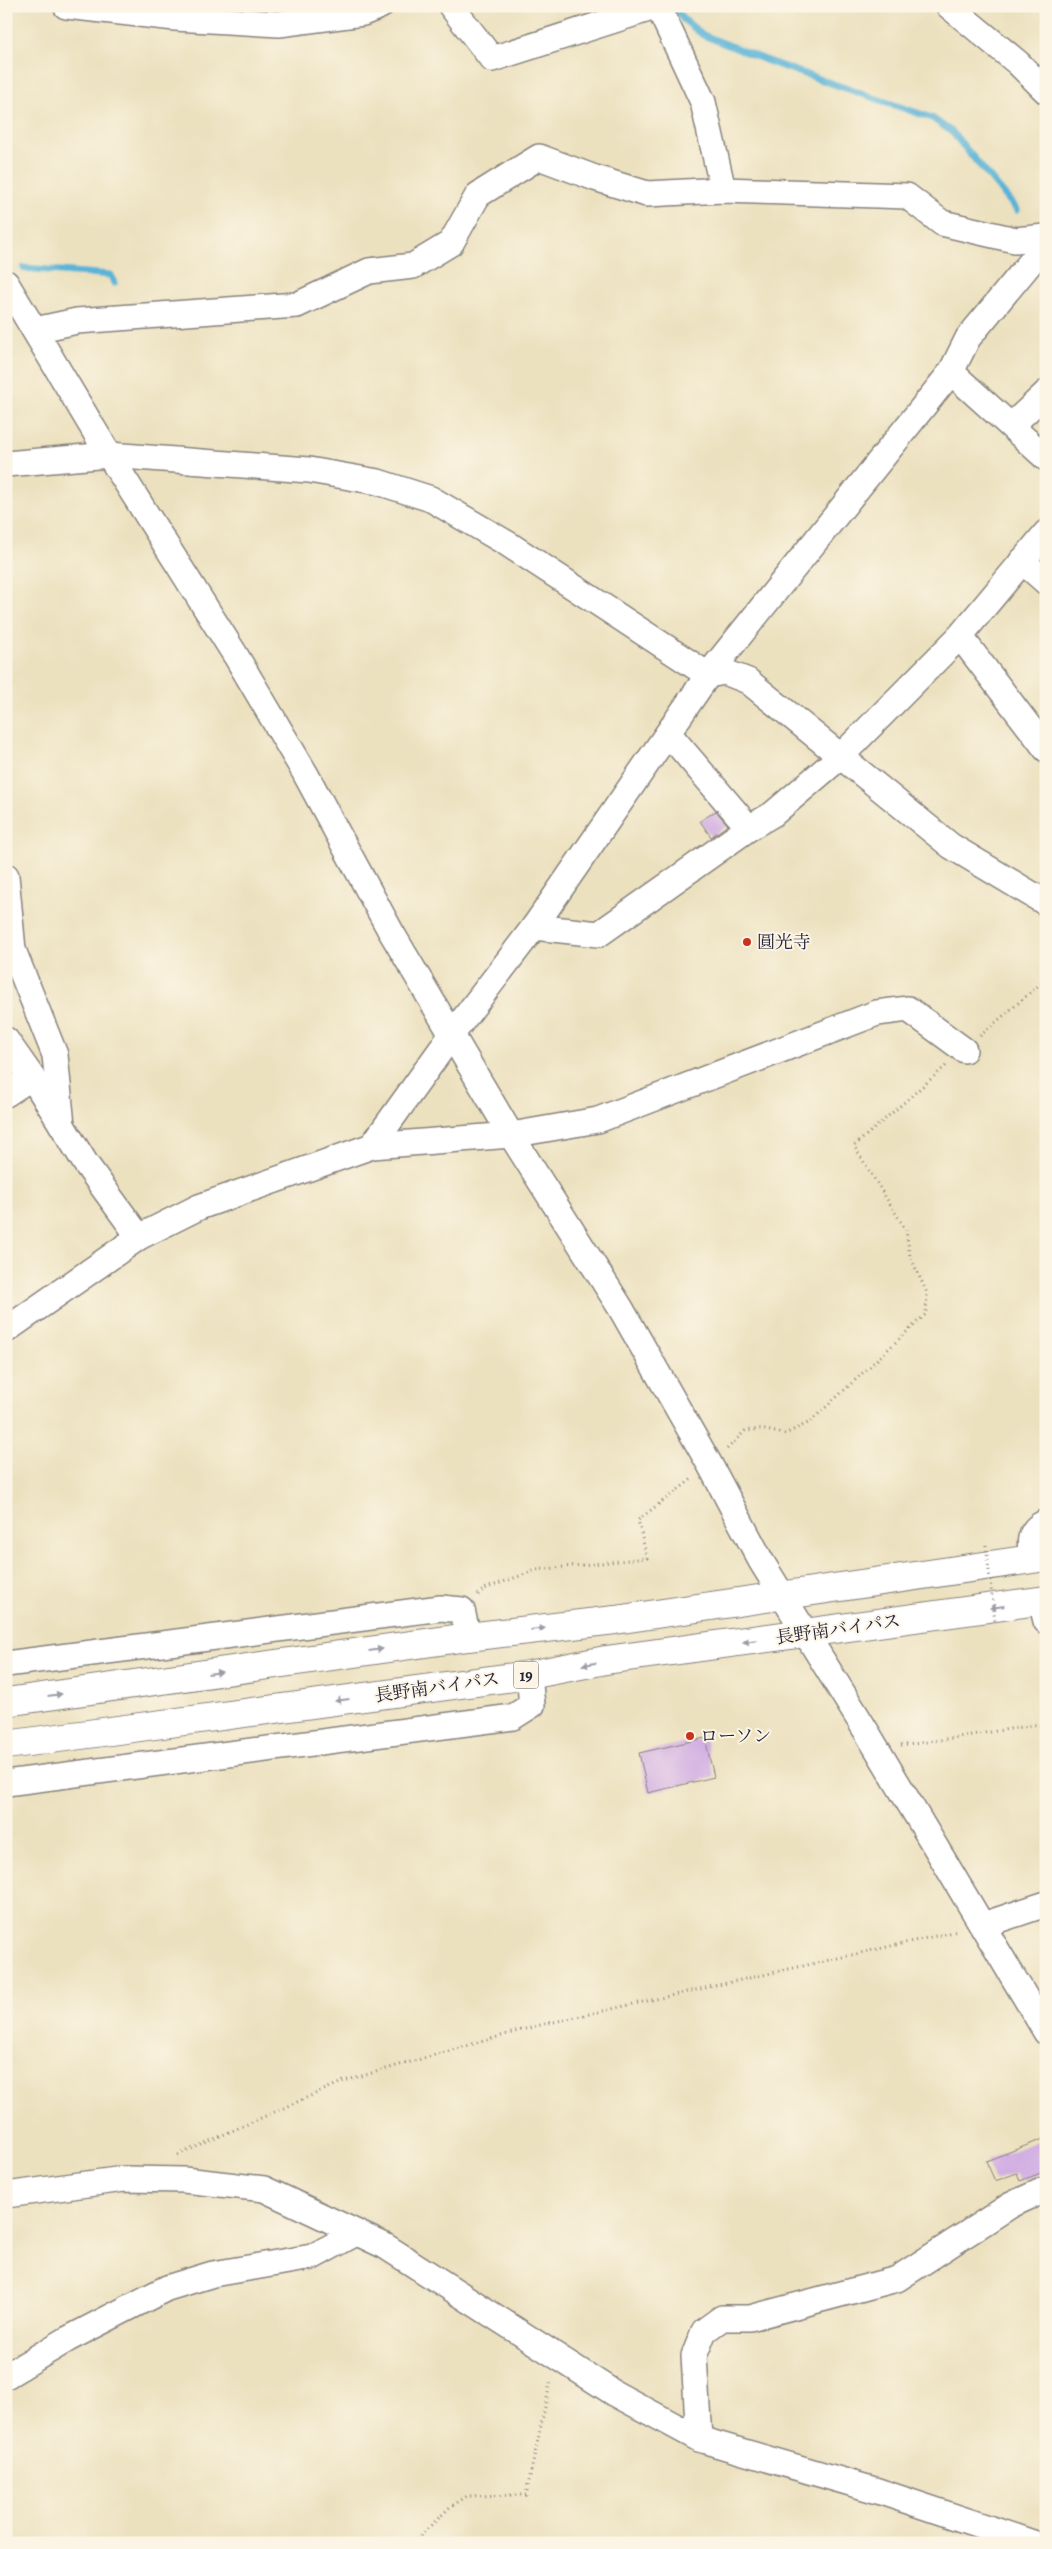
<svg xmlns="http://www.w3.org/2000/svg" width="1052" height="2549" viewBox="0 0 1052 2549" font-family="Alegreya,'Noto Serif JP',serif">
  <rect width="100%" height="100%" fill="#fcf5e5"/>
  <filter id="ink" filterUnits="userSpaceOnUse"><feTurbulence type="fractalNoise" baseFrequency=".02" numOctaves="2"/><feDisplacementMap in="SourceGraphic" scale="10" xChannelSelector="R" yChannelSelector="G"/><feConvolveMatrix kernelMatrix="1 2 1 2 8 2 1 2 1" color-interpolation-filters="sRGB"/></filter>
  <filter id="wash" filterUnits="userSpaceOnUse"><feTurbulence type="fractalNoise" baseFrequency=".0096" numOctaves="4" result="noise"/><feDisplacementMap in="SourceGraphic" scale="20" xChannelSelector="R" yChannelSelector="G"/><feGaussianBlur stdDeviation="1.12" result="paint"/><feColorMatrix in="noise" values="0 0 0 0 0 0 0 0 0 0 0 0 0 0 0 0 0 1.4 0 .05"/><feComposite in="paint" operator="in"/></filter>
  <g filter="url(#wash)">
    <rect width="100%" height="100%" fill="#ece1bf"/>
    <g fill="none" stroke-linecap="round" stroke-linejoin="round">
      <!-- stream -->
      <g stroke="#5ab4d7" stroke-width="7">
        <polyline points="674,6 683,19 703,35 773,63 932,118 952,132 1017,210"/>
        <polyline points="24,268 111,275 114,283"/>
      </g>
    </g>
    <g id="blocks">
      <!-- building -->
      <g fill="#d1aee3">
        <polygon points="716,811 728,825 711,837 700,821"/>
        <polygon points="705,1738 714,1777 648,1793 639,1753"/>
        <polygon points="1046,2138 1046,2171 1020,2181 1017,2173 995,2181 986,2161"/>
      </g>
    </g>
  </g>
  <g filter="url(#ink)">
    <use href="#blocks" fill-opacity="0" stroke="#87827d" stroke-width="1"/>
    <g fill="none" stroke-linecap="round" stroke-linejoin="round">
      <!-- minor casing -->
      <g stroke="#87827d" stroke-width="28">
        <g id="minor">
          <polyline points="66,6 175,18 279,24 363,13 380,6"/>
          <polyline points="451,6 492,59 658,6"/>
          <polyline points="658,6 703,102 723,190"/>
          <polyline points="949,6 1018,63 1046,91"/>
          <polyline points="6,283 109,455 236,656 305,773 390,930 511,1135 620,1307 710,1465 761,1561 868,1734 1046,2032"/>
          <polyline points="35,330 77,321 297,305 369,271 413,266 451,243 478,195 539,157 595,178 647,194 723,190 907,196 942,223 1015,240 1046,237"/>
          <polyline points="951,372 1046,458"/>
          <polyline points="1012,425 1046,393"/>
          <polyline points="6,464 109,455 309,470 378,482 431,499 508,544 708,675 725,672 748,681 951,846 1046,903"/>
          <polyline points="1022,561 1046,582"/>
          <polyline points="960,636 1046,749"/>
          <polyline points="669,734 749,828"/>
          <polyline points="6,876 13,950 55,1055 62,1125"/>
          <polyline points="534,927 599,934 749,828 773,814 841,756 960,636 1046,533"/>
          <polyline points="6,1040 32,1077 86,1164 139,1237"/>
          <polyline points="6,1094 32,1077"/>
          <polyline points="372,1146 453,1033 534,927 708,675 951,372 968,338 1046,244"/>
          <polyline points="6,1330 139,1237 199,1207 372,1146 511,1135 598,1120 877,1013 908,1009 964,1050"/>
          <path d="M1032 1559C1029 1543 1028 1530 1046 1522"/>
          <polyline points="1041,1601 1046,1621"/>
          <polyline points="6,1664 441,1608 462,1610 468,1637"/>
          <polyline points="6,1783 513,1717 532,1705 529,1675"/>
          <polyline points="983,1925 1046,1904"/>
          <polyline points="6,2195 124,2179 184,2180 264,2189 385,2246 614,2393 699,2439 878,2491 1033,2543"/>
          <polyline points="6,2376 68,2339 167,2288 213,2274 312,2257 356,2233"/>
          <polyline points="699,2439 694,2356 704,2331 722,2318 750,2318 897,2279 1011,2205 1046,2189"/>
        </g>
      </g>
      <!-- highway casing -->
      <g stroke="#87827d" stroke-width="30">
        <g id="highway">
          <polyline points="6,1702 468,1637 615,1620 1046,1557"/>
          <polyline points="6,1745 529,1675 606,1660 1046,1600"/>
        </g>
      </g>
      <!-- path -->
      <g stroke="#87827d" stroke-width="3" stroke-dasharray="1 4" stroke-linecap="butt">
        <polyline points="980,1036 1046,979"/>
        <polyline points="727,1449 745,1431 760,1429 785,1434 810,1422 926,1314 927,1293 910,1256 906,1230 854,1146 947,1065"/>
        <polyline points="478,1595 484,1589 536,1570 647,1558 638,1520 692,1479"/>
        <polyline points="901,1746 1035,1725 1046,1726"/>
        <polyline points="178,2155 344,2081 536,2026 958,1931"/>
        <polyline points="413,2543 449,2508 467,2496 526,2495 551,2379"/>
      </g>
      <!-- minor -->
      <use href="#minor" stroke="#fff" stroke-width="25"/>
      <!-- highway -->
      <use href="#highway" stroke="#fff" stroke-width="28"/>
      <!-- path-bridge -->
      <polyline stroke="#87827d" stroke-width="3" stroke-dasharray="1 4" stroke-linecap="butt" points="986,1545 995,1622"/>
    </g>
    <!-- one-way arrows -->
    <defs><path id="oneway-solid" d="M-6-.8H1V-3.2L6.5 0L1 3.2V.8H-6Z" transform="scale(1.25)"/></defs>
    <g fill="#9c9ca7">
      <use href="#oneway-solid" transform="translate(997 1607) rotate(172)"/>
      <use href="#oneway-solid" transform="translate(538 1629) rotate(-7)"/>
      <use href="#oneway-solid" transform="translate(750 1641) rotate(172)"/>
      <use href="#oneway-solid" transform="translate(376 1650) rotate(-8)"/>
      <use href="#oneway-solid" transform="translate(589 1664) rotate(170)"/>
      <use href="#oneway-solid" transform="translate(215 1673) rotate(-8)"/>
      <use href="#oneway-solid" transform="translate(55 1695) rotate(-8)"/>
      <use href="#oneway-solid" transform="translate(342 1700) rotate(172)"/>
    </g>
  </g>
  <!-- markers -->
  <g fill="#c8321e" stroke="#fcf5e5" stroke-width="2">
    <circle cx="747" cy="942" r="5"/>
    <circle cx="690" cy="1736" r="5"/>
  </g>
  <g text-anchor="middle" stroke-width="4" stroke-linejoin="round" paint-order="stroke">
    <!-- shield labels -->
    <rect fill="#fcf5e5" stroke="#63616e" stroke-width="1" x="513.5" y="1661.5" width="25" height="27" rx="4"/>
    <g font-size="16" font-weight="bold" fill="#22223b">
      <text x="526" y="1681">19</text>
    </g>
    <!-- poi labels -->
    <g font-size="18" fill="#22223b" stroke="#fcf5e5" text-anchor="start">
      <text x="757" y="948">圓光寺</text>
      <text x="700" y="1742">ローソン</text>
    </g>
    <!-- street labels -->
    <g font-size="18" fill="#22223b" stroke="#fcf5e5">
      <text transform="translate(838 1629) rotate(-8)" y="6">長野南バイパス</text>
      <text transform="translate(437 1687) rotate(-8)" y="6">長野南バイパス</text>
    </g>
  </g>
  <!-- margin -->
  <rect width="1052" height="2549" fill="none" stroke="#fcf5e5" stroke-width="25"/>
</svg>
